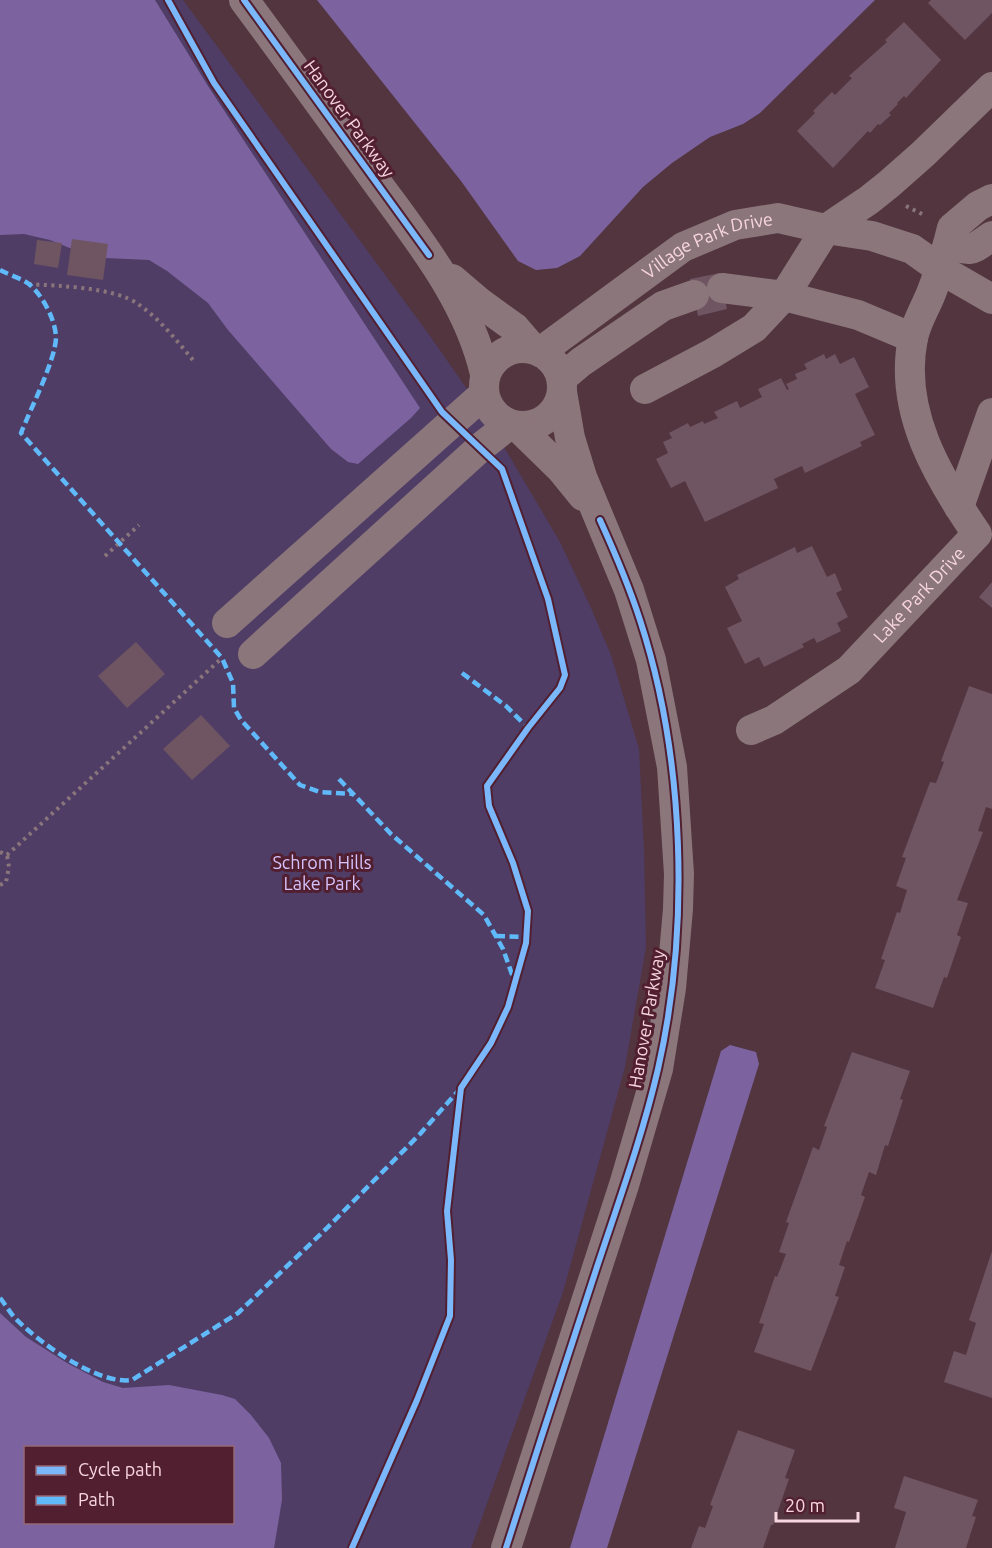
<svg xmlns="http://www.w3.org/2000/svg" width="992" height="1548" viewBox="0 0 992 1548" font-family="Ubuntu,sans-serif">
  <rect width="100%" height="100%" fill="#52353f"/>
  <!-- green -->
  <path fill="#4f3d65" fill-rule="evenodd" d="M0 0H183L430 336 467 389 504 447 560 542 591 608 611 655 639 749 644 850 646 947 625 1067 563 1292 471 1548H0ZM26 1448H232V1522H26Z"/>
  <!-- forest -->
  <g fill="#7c639f" fill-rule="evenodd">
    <polygon points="0,0 155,0 208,86 420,408 411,418 358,464 348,462 331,449 228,330 208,303 167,271 149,260 106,258 82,253 50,240 24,234 0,235"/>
    <polygon points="317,0 875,0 760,113 743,124 710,137 672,163 643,187 580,256 557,268 536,270 518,261 461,181"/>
    <polygon points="730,1045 756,1052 759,1064 607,1548 570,1548 721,1051"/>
    <path d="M0 1313 26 1337 67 1363 103 1382 123 1388 169 1385 222 1395 235 1399 251 1415 269 1438 281 1463 282 1500 274 1548H0ZM26 1448H232V1522H26Z"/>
  </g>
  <!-- building -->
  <g fill="#6f5562">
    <polygon points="931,0 992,0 992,13 965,40 928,3"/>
    <polygon points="904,22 941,60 906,98 904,96 897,103 898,104 889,113 891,115 880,125 878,124 870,133 868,131 833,168 797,131 815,113 813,111 832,92 835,95 852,78 849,76 887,42 885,40"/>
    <polygon points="72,239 108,244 103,280 67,275"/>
    <polygon points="37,240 62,243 58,268 34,264"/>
    <polygon points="720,273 727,309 698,316 690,279"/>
    <polygon points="824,354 826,359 835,354 840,364 854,357 869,387 855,394 875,435 860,442 862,446 805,473 802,466 774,479 778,488 705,522 685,481 671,488 656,459 668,453 663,442 672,438 669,433 688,423 690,427 703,421 704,424 718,418 714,412 737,401 740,408 762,397 758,389 781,378 787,390 789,389 786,384 797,379 795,374 807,369 804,364"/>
    <polygon points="812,546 827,577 835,573 842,590 836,593 848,617 837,623 841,631 817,643 814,638 802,644 804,647 764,667 759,657 745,664 727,628 742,621 725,587 739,579 737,575 795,547 797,553"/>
    <polygon points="992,582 992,608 979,597"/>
    <polygon points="136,642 165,674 127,708 98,676"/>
    <polygon points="969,686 992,694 992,809 986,807 978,831 983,832 957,900 968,903 957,935 961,937 947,978 944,977 933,1008 875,988 885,960 881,959 897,912 900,913 907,890 896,886 906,858 902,857 930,782 936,783 944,762 941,761"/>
    <polygon points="201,715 230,746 192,780 163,749"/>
    <polygon points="852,1052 910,1071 900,1099 903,1100 888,1146 885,1145 876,1175 869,1172 861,1195 865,1197 849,1242 847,1241 839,1265 845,1267 835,1296 839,1297 811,1371 754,1352 764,1324 759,1323 775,1276 777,1277 786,1254 779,1252 789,1223 786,1222 813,1147 819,1150 827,1127 824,1126"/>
    <polygon points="992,1251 992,1398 944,1382 954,1351 966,1355 976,1323 969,1320"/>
    <polygon points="738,1430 795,1450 785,1478 789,1479 773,1525 771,1525 763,1548 691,1548 699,1526 705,1528 713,1506 710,1505"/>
    <polygon points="904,1476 978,1500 972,1516 976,1517 966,1548 895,1548 906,1512 894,1508"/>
  </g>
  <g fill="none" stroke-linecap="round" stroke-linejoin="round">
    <!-- path -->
    <g stroke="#89757b" stroke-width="4" stroke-dasharray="3 4.5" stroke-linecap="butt">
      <polyline points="906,206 926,216"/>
      <path d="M29 284C58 286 114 287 138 304 160 319 176 340 193 360"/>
      <polyline points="105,556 139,525"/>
      <polyline points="0,852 7,855 222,658"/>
      <polyline points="0,885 6,882 9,867 7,855"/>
    </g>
    <!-- minor -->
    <g stroke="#8b767b" stroke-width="30">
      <path d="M244 0C285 55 325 111 365 166 411 231 467 295 485 374"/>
      <path d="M992 199 978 206 952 228 948 244C973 253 971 250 992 236"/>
      <polyline points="452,279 479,302 515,328 533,349"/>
      <polyline points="722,288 784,296 858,315 913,338"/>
      <circle cx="523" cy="387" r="39"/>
      <path id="s1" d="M540 352 683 247 735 225 778 218 826 229 872 236 912 249 940 269 992 299"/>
      <polyline points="562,378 581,362 663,306 694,295"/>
      <polyline points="645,389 713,353 754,328 784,296 826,229 869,200 889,184 923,154 992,87"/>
      <polyline points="518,427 561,469 583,496"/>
      <polyline points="959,507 992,413"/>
      <polyline points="227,623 484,394"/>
      <polyline points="253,654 481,447 509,425"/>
      <path id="s2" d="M751 730 774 720 849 670 977 534C938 477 898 411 913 338 916 323 924 310 930 296 937 279 942 261 948 244"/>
      <polyline points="506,1548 624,1185 658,1069 671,988 678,909 679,874 672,767 651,660 629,590 582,477 570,438 562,392"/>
    </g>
    <!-- quiet -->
    <g stroke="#60bafa" stroke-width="4.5" stroke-dasharray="9 4.5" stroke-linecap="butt">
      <path d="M0 270C9 275 21 278 29 284 43 296 55 319 56 337 56 359 30 410 21 433L222 658 233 683 234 708 241 720 300 785 320 792 353 794"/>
      <polyline points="462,673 506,706 528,728"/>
      <polyline points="339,779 391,834 484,915 503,949 514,980"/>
      <polyline points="496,936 526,937"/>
      <path d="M0 1298C5 1304 9 1311 14 1317 38 1342 97 1385 132 1380L238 1313 326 1229 420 1134 459 1090"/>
    </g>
    <!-- cycleway casing -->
    <g stroke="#521f31" stroke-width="10">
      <g id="cycleway">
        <polyline points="168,0 214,83 442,412 502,469 548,599 565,675 560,688 528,728 487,786 489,806 513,863 528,911 526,943 508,1007 491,1043 461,1088 447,1211 451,1260 450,1316 417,1400 352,1548"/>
        <polyline points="244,0 429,255"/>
        <path d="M506 1548C535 1456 565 1365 595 1273 617 1206 642 1138 658 1069 690 928 685 758 640 620 629 586 615 553 600 520"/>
      </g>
    </g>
    <!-- cycleway -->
    <use href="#cycleway" stroke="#7ab7fb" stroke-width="6"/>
  </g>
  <g text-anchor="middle" stroke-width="6" stroke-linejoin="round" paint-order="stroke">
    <!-- street labels -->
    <g font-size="18" fill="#f8d6df" stroke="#521f31">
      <text transform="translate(349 119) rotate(54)" y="6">Hanover Parkway</text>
      <text dy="6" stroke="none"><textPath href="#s1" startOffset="201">Village Park Drive</textPath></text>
      <text dy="6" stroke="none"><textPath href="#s2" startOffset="218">Lake Park Drive</textPath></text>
      <text transform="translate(647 1019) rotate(-80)" y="6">Hanover Parkway</text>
    </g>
    <!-- park labels -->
    <g font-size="18" fill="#d6c3fd" stroke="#521f31">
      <text x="322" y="869">Schrom Hills<tspan x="322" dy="21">Lake Park</tspan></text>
    </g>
  </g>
  <!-- legend -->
  <rect x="24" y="1446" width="210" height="78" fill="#521f31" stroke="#946877" stroke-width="1.5"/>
  <rect x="36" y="1466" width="30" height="9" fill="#7ab7fb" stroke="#946877" stroke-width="1.5"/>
  <text x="78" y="1476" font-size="18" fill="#f8d6df">Cycle path</text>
  <rect x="36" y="1496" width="30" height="9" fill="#60bafa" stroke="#946877" stroke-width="1.5"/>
  <text x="78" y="1506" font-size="18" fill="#f8d6df">Path</text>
  <!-- scale -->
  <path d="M776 1512v9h82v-9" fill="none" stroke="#f8d6df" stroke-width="3"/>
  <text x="785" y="1512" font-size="18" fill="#f8d6df" stroke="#521f31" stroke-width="4.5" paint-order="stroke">20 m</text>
</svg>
